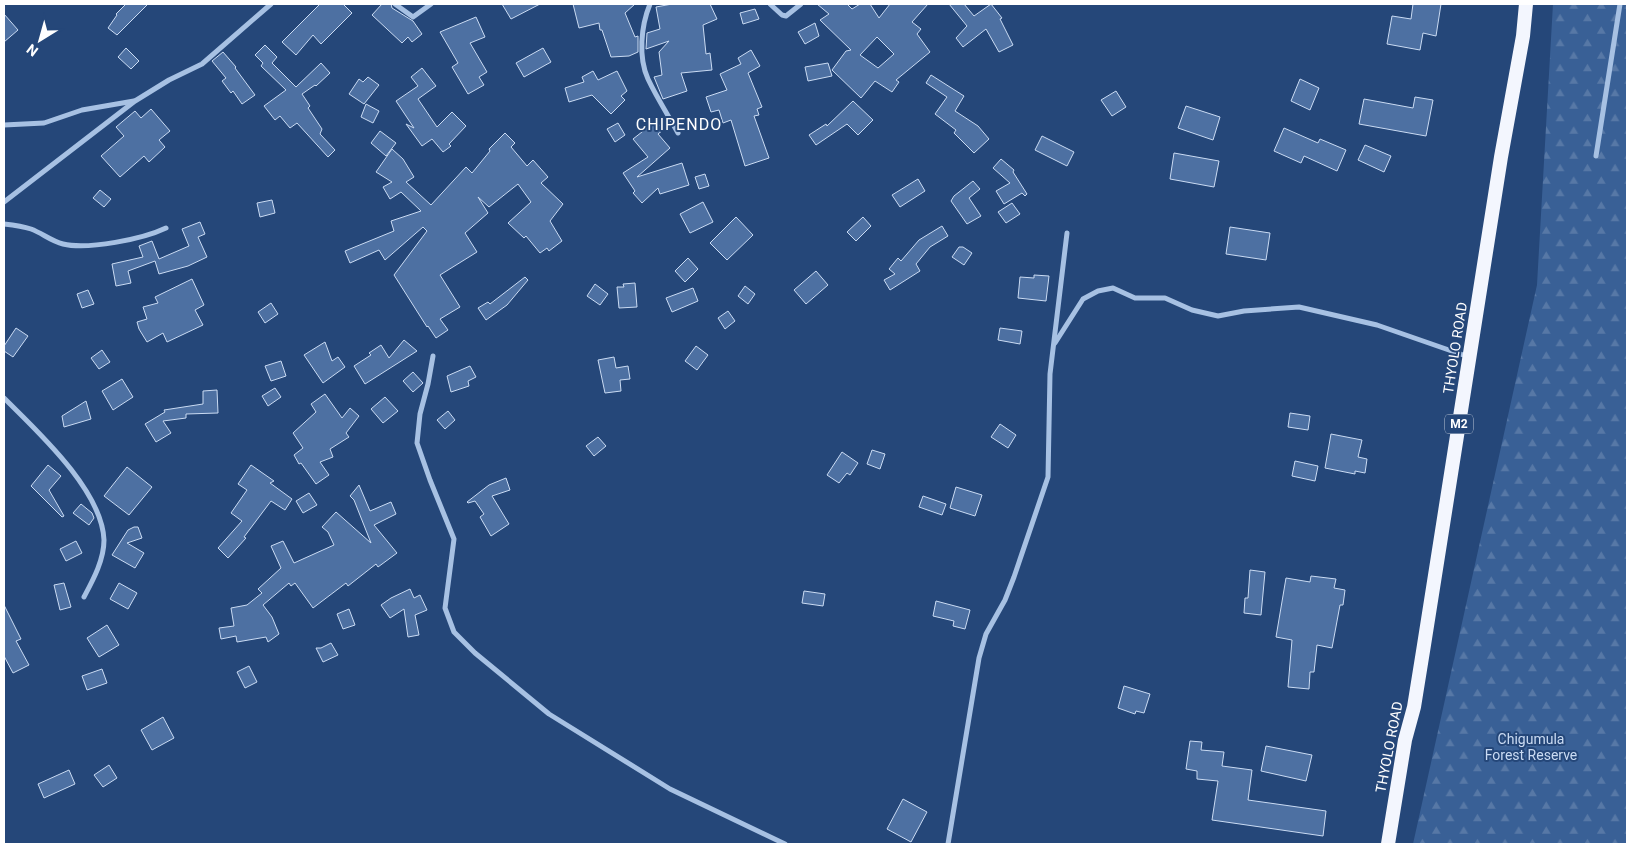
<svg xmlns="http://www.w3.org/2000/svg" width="1631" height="848" viewBox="0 0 1631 848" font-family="Roboto,sans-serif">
  <defs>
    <pattern id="forest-firs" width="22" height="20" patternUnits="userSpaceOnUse" patternTransform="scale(1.25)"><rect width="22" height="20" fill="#396096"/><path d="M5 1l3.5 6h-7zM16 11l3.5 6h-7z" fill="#5778a6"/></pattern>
  </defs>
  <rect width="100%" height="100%" fill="#254779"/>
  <!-- forest -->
  <polygon fill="url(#forest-firs)" points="1553,4 1627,4 1627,844 1413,844 1537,285"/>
  <!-- building -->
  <g fill="#4d70a2" stroke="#cadbf3" fill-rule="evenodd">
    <polygon points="126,4 148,4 117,35 108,28 117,15 116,14"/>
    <polygon points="320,4 343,4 352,13 321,44 313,35 296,55 282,42"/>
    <polygon points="382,4 391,4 392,8 413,21 422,34 412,42 408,37 402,43 372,15"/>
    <polygon points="502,4 540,4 511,19"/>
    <polygon points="573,4 635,4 625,13 635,37 638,36 638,52 629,56 611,57 602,30 600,30 599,23 579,28"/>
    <polygon points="672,4 710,4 717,19 703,25 706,54 710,53 712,70 681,73 687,91 663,99 654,77 662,75 659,52 669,41 646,49 647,33 660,29 656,7"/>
    <path d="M817 4H847L852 9 860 4H870L879 18 890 4H928L912 22 921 29 917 34 930 52 896 80 899 82 892 92 875 81 861 98 832 70 846 51 851 50 820 20 829 14ZM877 37 894 54 878 68 860 55Z"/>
    <polygon points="949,4 964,4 974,16 991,4 1002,18 1000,19 1013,45 999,52 986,29 963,47 956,38 967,26"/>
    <polygon points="1413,4 1441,4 1436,36 1423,33 1420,50 1387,44 1392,16 1411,19"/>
    <polygon points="755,9 759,19 743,24 740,13"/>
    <polygon points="4,14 18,30 4,42"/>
    <polygon points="476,17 485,37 470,43 487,72 479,77 484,85 468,94 452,67 458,63 440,32"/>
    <polygon points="815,23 819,36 805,44 798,32"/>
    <polygon points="265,45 277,57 272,63 296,87 321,63 330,73 316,86 315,85 302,94 310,106 308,108 322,129 320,134 335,150 328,157 297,123 290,128 280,116 275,120 264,106 286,90 261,66 263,63 255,55"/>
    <polygon points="126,48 139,61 131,69 118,57"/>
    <polygon points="543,48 551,62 524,77 516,63"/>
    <polygon points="751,50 760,66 748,73 762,107 757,109 759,115 754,116 769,158 745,166 731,120 723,123 719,110 711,112 706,97 727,90 720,74 741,64 738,58"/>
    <polygon points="223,52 236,67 235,68 255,95 242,104 233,91 231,93 222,81 226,78 212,61"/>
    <polygon points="828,63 832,76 808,81 805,67"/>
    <polygon points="422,68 436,86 418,99 437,127 452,112 466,126 449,144 451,146 443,152 432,139 422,146 406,124 414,128 396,101 418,86 411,77"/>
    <polygon points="593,71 598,80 617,71 627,91 621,96 625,100 611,114 592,95 569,102 565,88 584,82 582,77"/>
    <polygon points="931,75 964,96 955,111 978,126 989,139 974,153 954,133 956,130 935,114 947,97 926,83"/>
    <polygon points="368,77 379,85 364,104 349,94 359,79 363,82"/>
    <polygon points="1300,79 1319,88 1310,110 1291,101"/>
    <polygon points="1116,91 1126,107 1112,116 1101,100"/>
    <polygon points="1415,97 1433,100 1426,136 1359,124 1364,99 1413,108"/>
    <polygon points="853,101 873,120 858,135 847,124 816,145 809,135 826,124 827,126"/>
    <polygon points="366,104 379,111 373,123 361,117"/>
    <polygon points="1186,106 1220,117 1213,140 1178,128"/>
    <polygon points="151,109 170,131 159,140 165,147 149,162 144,156 120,177 101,156 124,136 116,127 135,111 141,118"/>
    <polygon points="656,121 663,130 658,134 670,148 637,177 682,163 689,185 660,194 658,188 642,203 633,193 635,191 623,173 648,157 633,139"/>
    <polygon points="618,123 625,135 615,142 607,129"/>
    <polygon points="1284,128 1318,143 1320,139 1346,150 1337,171 1304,156 1301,163 1274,151"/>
    <polygon points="380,131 396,143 386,156 371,143"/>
    <polygon points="505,133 515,143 511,147 527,166 533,160 548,177 541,183 563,204 550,221 562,241 549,251 547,248 540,253 526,236 524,238 508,223 531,202 518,184 489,207 478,197 488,213 465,233 477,252 440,275 460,307 440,319 448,330 436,338 428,326 427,327 394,275 427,231 423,227 385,260 379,250 350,263 345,251 394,231 391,221 421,211 401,192 390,199 383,187 392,182 376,172 392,149 403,159 414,177 406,182 431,205 466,167 472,173 490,151 489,149"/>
    <polygon points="1042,136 1074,152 1067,166 1035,150"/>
    <polygon points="1365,145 1391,156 1384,172 1358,160"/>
    <polygon points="1174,153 1219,161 1214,187 1170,179"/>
    <polygon points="1001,159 1014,170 1013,172 1027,194 1025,196 1022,193 1004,204 996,191 1010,183 993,168"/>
    <polygon points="705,174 709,186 699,189 695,177"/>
    <polygon points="918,179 925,191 900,207 892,195"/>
    <polygon points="973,181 980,189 969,198 981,216 967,224 951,201 954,196"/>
    <polygon points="100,190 111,199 104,207 93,198"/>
    <polygon points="272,200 275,213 260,217 257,203"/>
    <polygon points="703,202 713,222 690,233 680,214"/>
    <polygon points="1012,203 1020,214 1006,223 998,212"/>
    <polygon points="736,217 753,235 727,260 710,243"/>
    <polygon points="863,217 871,226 856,241 847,232"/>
    <polygon points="200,222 205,234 198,237 207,257 188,266 159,274 155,261 128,271 131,283 116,286 112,264 143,257 139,246 152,241 159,259 189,246 182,229"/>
    <polygon points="942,226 948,236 930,247 916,264 920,271 890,290 884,280 895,274 889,269 898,258 901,261 919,240"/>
    <polygon points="1230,227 1270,233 1266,260 1226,254"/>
    <polygon points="959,247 963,247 972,253 964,265 952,257"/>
    <polygon points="688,258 698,269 685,282 675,271"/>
    <polygon points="816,271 828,285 806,304 794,290"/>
    <polygon points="1034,275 1049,276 1046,301 1018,298 1020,277 1034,278"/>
    <polygon points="525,277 528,280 507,305 486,320 478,308 488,302 490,304"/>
    <polygon points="192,279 204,305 195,310 203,325 167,342 163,333 147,342 139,329 137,322 147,319 143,307 158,303 155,297"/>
    <polygon points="635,283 637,307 619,308 617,287 624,287 623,284"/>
    <polygon points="595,284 608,294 600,305 587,296"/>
    <polygon points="745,286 755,294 748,304 738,296"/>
    <polygon points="693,288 698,301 672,312 666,298"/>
    <polygon points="88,290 94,304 82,308 77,294"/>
    <polygon points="271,303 278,314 265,323 258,312"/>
    <polygon points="728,311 735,321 725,329 718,318"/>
    <polygon points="16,328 28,336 13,357 4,351 4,346"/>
    <polygon points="1000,328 1022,331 1020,344 998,340"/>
    <polygon points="404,340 417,351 365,384 354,366 371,355 369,353 381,345 389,358"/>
    <polygon points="325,342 332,361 338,357 345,367 323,383 304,355"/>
    <polygon points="696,346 708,355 697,370 685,361"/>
    <polygon points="102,350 110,362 99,369 91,358"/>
    <polygon points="614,357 616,368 628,366 630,379 620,380 621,391 605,393 598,360"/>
    <polygon points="281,361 286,376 271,381 265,366"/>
    <polygon points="470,366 476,377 468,381 469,386 451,392 447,376"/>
    <polygon points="413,372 423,383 413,392 403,381"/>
    <polygon points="122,379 133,397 113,410 102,391"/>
    <polygon points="275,388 281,397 268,406 262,396"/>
    <polygon points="217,390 218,413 186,414 186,418 163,421 171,433 156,442 145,424 165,412 164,410 203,404 203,391"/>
    <polygon points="325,394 342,418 350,408 359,416 346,433 349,437 330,449 333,457 320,462 329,475 316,484 301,463 299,464 294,455 303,448 293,433 316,412 311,404"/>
    <polygon points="385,397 398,411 383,423 371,409"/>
    <polygon points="86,401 91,419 64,427 62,416"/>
    <polygon points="448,411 455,420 445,429 437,420"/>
    <polygon points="1290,413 1310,416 1308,430 1288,427"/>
    <polygon points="1000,424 1016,435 1008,448 991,437"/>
    <polygon points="1331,434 1362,440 1358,457 1367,459 1365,473 1355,471 1355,474 1325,468"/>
    <polygon points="598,437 606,446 594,456 586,446"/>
    <polygon points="872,450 885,454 880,469 867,464"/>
    <polygon points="842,452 858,463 850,475 847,473 839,483 827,475"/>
    <polygon points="1295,461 1318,466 1315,481 1292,476"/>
    <polygon points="48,465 61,476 49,490 64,516 62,517 31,486"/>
    <polygon points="251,465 274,481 270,483 292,499 285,510 271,501 244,537 246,538 228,558 218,548 242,521 231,513 247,490 238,484"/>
    <polygon points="127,467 152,487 129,515 104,496"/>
    <polygon points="506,478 510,490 492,496 509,524 491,536 480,517 484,514 475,501 468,503 467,502 489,485"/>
    <polygon points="359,485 370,511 391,502 396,514 374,525 397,553 378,567 376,564 348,586 346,583 313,608 295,583 291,586 289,583 263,605 272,617 279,634 268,642 266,637 237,642 236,636 221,639 219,628 234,626 231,608 247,605 262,593 258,589 281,568 271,546 283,541 294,563 334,545 328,532 322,527 336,512 371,543 354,500 350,496"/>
    <polygon points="956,487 982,495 975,516 950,508"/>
    <polygon points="309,493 317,505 303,513 296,501"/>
    <polygon points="923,496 946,504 942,515 919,507"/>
    <polygon points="81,504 92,513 94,518 89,525 73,513"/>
    <polygon points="134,527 138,527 142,538 127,543 144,553 135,568 112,555 128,530"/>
    <polygon points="76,541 82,553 66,561 60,549"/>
    <polygon points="1250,570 1265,572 1261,615 1244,613 1245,598 1248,598"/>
    <polygon points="1311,576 1336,579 1334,588 1345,590 1343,605 1340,605 1332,648 1317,645 1314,672 1310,672 1309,689 1288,687 1292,640 1276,637 1286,578 1310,582"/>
    <polygon points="64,583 71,607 60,610 54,585"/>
    <polygon points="119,583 137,593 128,609 110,599"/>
    <polygon points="410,589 414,598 420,595 427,610 415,615 419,635 408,637 404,609 390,618 381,605 391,598"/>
    <polygon points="804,591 825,594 823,606 802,603"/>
    <polygon points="936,601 970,610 965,629 953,626 954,621 933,616"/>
    <polygon points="4,605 21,639 16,641 29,665 13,673 4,656"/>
    <polygon points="349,609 355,625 343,629 337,614"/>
    <polygon points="107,625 119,645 99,657 87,638"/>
    <polygon points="331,643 338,655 323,662 316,648 321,648"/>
    <polygon points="249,666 257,682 245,688 237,672"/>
    <polygon points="102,669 107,683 87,690 82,676"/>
    <polygon points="1124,686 1150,694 1144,713 1136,711 1135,714 1118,708"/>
    <polygon points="163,717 174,738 152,750 141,730"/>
    <polygon points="1190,741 1202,742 1201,750 1224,752 1222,766 1252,770 1248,800 1326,811 1323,836 1212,820 1218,781 1197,779 1197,771 1186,769"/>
    <polygon points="1266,746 1312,755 1306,781 1261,771"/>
    <polygon points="109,765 117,778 103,787 94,775"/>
    <polygon points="69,770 75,784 44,798 38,784"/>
    <polygon points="903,799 927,812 911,842 887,829"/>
  </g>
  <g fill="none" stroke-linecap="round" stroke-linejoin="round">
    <!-- minor -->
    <g stroke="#a7c1e3" stroke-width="5">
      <polyline points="395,4 413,17 431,4"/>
      <path d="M650 4C641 26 638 57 648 79 657 98 668 115 678 133"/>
      <polyline points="770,4 782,15 786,16 801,4"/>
      <polyline points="4,125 44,123 82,110 134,101"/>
      <polyline points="1596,156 1620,4"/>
      <polyline points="4,202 135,101 169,80 202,64 271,4"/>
      <path d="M4 224C13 225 22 226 31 229 42 233 51 241 63 244 88 250 143 239 166 228"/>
      <polyline points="1055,343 1083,299 1098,291 1113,288 1135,298 1165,298 1192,310 1218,316 1244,311 1299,307 1377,325 1469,357"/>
      <polyline points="433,356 428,384 420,414 417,443 430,480 454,539 445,608 454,632 475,653 549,714 670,789 785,844"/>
      <path d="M4 398C37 431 102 490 104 540 104 560 93 580 84 597"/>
      <polyline points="948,844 979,658 986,634 1005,600 1014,577 1048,477 1050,374 1067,233"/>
    </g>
    <!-- trunk -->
    <polyline stroke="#f3f6fe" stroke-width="14" points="1388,844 1405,740 1414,707 1424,645 1501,157 1523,36 1526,4"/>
  </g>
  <g text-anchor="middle" stroke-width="4" stroke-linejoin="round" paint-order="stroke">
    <!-- shield labels -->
    <rect fill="#254779" stroke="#bec8d7" stroke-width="1" x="1445" y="414.5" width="28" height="19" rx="4"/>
    <g font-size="12" font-weight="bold" fill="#fff">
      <text x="1459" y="428">M2</text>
    </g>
    <!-- street labels -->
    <g font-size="14" fill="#fff" stroke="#254779">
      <text transform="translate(1455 348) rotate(-81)" y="5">THYOLO ROAD</text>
      <text transform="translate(1389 747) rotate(-79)" y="5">THYOLO ROAD</text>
    </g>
    <!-- park labels -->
    <g font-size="14" fill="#cadbf3" stroke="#254779">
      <text x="1531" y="744">Chigumula<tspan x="1531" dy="16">Forest Reserve</tspan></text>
    </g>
    <!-- quarter labels -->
    <g font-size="16" letter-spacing="1" fill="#fff" stroke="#254779">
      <text x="679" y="130">CHIPENDO</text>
    </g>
  </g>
  <!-- border -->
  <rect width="1631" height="848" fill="none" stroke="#ffffff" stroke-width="10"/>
  <!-- north arrow -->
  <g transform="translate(40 40) rotate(217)" stroke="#254779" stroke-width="4" paint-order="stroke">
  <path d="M0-4L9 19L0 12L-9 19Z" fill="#ffffff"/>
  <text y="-8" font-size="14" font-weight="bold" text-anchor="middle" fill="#ffffff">N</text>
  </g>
</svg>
